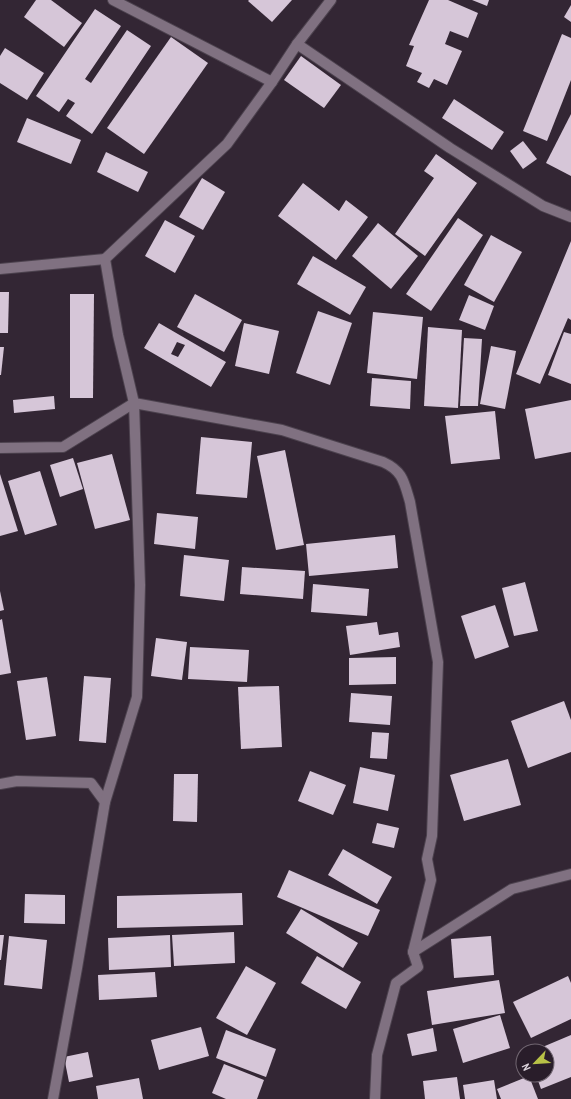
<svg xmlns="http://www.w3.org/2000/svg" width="571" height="1099" viewBox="0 0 571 1099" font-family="'Archivo Narrow',sans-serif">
  <rect width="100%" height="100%" fill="#332634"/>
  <!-- building -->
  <g fill="#d6c6d8" fill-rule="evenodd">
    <polygon points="36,0 51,0 82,23 64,47 24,17"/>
    <polygon points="249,0 292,0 272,22 248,1"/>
    <polygon points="429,0 448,0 478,13 468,38 450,31 445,44 462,51 447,85 434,79 429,88 417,82 422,73 406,66 414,46 409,45"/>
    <polygon points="472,0 489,0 487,6"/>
    <polygon points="571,5 571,22 564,17"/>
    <polygon points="95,9 121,26 85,79 91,83 127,30 151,46 92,134 66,116 75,103 68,99 59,112 36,96"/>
    <polygon points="562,34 571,38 571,80 547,141 523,131"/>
    <polygon points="171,37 208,63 144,154 107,128"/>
    <polygon points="5,48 44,73 27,100 0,83 0,56"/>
    <polygon points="301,56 341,85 324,108 284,80"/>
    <polygon points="454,99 504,132 492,150 442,118"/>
    <polygon points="571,114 571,176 546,163"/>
    <polygon points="27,118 81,140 71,164 17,142"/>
    <polygon points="523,141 537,159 523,169 510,151"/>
    <polygon points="106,152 148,172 138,192 97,172"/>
    <polygon points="436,154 477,183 425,256 395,234 434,178 424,171"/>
    <polygon points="202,178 225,192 203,230 179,217"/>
    <polygon points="303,183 339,211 346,200 368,217 336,260 278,216"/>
    <polygon points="458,218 483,235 431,311 406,294"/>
    <polygon points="165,220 195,236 175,273 145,256"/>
    <polygon points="378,223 418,256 391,289 352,256"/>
    <polygon points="491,235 522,252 494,302 464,285"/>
    <polygon points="571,241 571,320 568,318 540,384 516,374"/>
    <polygon points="313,256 366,287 350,315 297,284"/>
    <polygon points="0,292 9,292 8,333 0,333"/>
    <polygon points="70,294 94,294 93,398 70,398"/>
    <polygon points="195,294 242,320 224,352 177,327"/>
    <polygon points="469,295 494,306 485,330 459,320"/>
    <polygon points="318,311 352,323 330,385 296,373"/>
    <polygon points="373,312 423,317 417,379 367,373"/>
    <path d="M159 323 226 362 211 387 144 348ZM177 342 185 345 178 357 171 354Z"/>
    <polygon points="244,323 279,331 269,374 235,366"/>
    <polygon points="428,327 462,330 458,408 424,406"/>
    <polygon points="564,332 571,334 571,384 548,375"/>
    <polygon points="464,338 482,339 478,406 460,406"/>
    <polygon points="491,346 516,351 505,409 480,404"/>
    <polygon points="0,347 4,347 1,375 0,375"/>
    <polygon points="372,378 411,381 410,409 370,406"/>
    <polygon points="54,396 55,409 14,413 13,400"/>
    <polygon points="571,400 571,452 535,459 525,409"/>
    <polygon points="495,411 500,459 451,464 445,416"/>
    <polygon points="201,437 252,442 247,498 196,494"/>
    <polygon points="285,450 304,545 276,550 257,456"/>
    <polygon points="112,454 130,520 95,529 77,463"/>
    <polygon points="73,458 83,489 60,497 50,465"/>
    <polygon points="40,471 57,525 25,535 8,481"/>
    <polygon points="0,474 18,531 0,536"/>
    <polygon points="157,513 198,517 195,549 154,544"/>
    <polygon points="395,535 398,568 309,576 306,544"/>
    <polygon points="184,555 229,560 224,601 180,596"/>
    <polygon points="242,567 305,571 303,599 240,594"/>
    <polygon points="525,582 538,631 514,636 502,588"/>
    <polygon points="313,584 369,589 367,616 311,612"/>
    <polygon points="0,591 4,610 0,611"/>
    <polygon points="495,605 509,647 475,659 461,616"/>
    <polygon points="2,619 11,673 0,675 0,620"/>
    <polygon points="377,622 379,635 398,632 400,647 350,655 346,626"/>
    <polygon points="156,638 187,642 182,680 151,676"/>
    <polygon points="190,647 249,650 247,682 188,679"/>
    <polygon points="396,657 396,684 349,685 349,658"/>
    <polygon points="84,676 111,678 106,743 79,741"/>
    <polygon points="47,677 56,736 26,740 17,681"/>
    <polygon points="279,686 282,747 241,749 238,687"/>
    <polygon points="351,693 392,696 390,725 349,722"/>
    <polygon points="564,701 571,720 571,752 528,768 511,721"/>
    <polygon points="372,732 389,733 387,759 370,758"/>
    <polygon points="508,759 521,805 464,821 450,775"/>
    <polygon points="360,767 395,775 388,811 353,803"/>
    <polygon points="310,771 346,785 333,815 298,801"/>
    <polygon points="174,774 198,774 197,822 173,821"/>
    <polygon points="377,823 399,828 394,848 372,843"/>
    <polygon points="343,849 392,877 377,904 328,875"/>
    <polygon points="289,870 380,910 368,936 277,897"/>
    <polygon points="242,893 243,925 117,928 117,896"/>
    <polygon points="25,894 65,895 65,924 24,923"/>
    <polygon points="301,909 358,943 343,968 286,933"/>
    <polygon points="234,932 235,963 174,966 172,935"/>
    <polygon points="0,935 4,935 1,960 0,960"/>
    <polygon points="170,935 171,967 109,970 108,938"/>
    <polygon points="9,936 47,940 42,989 4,985"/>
    <polygon points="491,936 494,975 454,978 451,939"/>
    <polygon points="317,956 361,982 346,1009 301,983"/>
    <polygon points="246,966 276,983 247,1035 216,1018"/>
    <polygon points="155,972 157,997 99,1000 98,975"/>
    <polygon points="568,976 571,983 571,1019 531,1038 513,1002"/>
    <polygon points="499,980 505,1013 432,1025 427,991"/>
    <polygon points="500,1015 510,1048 463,1063 453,1029"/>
    <polygon points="201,1027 209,1056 159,1070 151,1040"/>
    <polygon points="433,1028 437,1051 412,1056 407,1034"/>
    <polygon points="226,1030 276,1049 266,1077 216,1058"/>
    <polygon points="571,1035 571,1077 541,1089 536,1075 547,1075 547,1051 533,1051"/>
    <polygon points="88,1052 93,1077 69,1082 64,1057"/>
    <polygon points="224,1064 264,1080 257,1099 226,1099 212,1093"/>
    <polygon points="529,1076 538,1099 501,1099 497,1089"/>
    <polygon points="457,1077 460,1099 425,1099 423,1081"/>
    <polygon points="139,1078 143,1099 98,1099 96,1086"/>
    <polygon points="494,1080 497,1099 465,1099 463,1085"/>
  </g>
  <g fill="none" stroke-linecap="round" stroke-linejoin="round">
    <!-- minor casing -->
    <g stroke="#4c424e" stroke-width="12">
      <g id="minor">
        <polyline points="113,0 272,82"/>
        <polyline points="297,44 450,148 543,206 571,217"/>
        <polyline points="0,269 105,259"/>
        <path d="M0 448 63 447 134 403 282 430 383 462C403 471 404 482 410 502L438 662 432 836 427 859 431 880 413 952 418 967 396 983 377 1055 375 1099"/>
        <polyline points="0,784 17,781 91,783 105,802"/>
        <polyline points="413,952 512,889 571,874"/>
        <polyline points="53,1099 77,968 105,802 137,697 140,585 134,403 118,335 105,259 227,144 272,82 297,44 331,0"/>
      </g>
    </g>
    <!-- minor -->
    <use href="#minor" stroke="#807181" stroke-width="10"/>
  </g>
  <!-- north arrow -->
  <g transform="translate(535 1063) rotate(245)"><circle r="19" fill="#291d2a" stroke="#716671"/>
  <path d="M0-3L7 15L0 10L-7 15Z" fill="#b8c147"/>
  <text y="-6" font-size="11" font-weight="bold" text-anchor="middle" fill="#dcd3dc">N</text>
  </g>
</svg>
